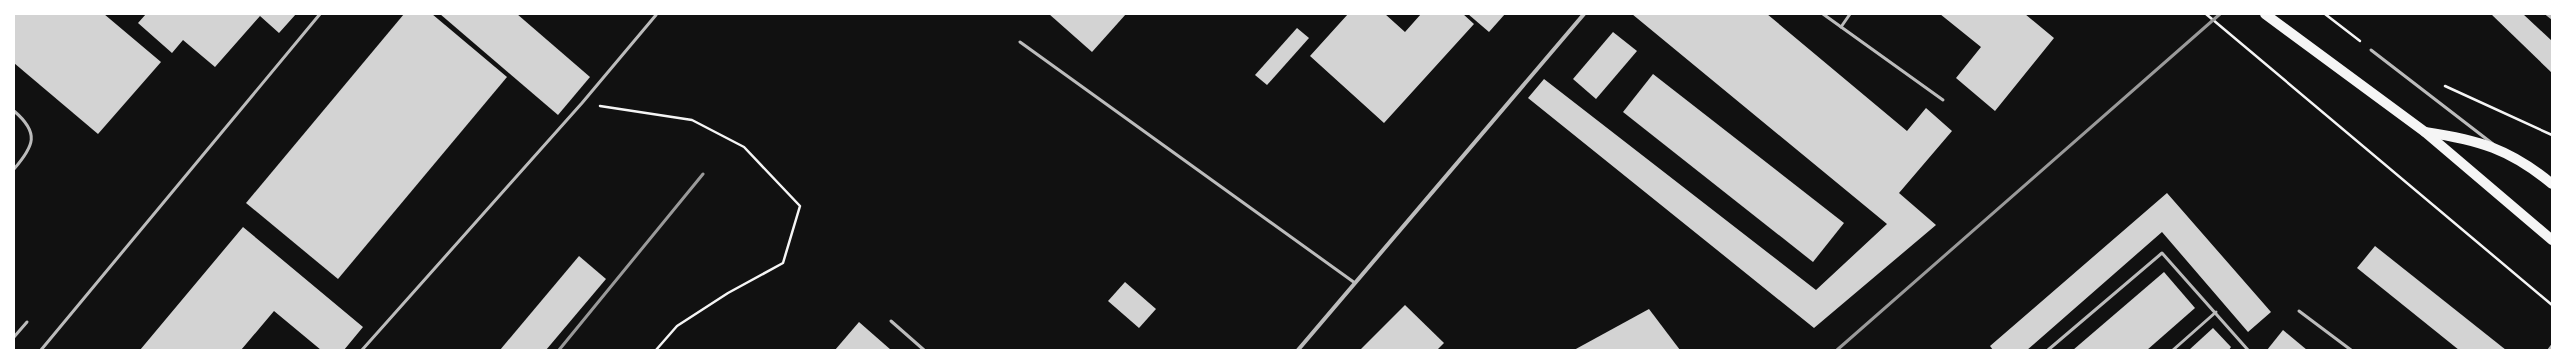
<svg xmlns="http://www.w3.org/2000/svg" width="2566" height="364" viewBox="0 0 2566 364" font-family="Lora,serif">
  <rect width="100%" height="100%" fill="#111"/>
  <!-- building -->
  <g fill="#d3d3d3">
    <polygon points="14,14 104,14 161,62 98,134 14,63"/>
    <polygon points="146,14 296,14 279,33 260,16 215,67 183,40 172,53 138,23"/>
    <polygon points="404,14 432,14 507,77 338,279 246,203"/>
    <polygon points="440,14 517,14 590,77 558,115"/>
    <polygon points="1049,14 1126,14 1092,52"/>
    <polygon points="1348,14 1385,14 1405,32 1421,14 1463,14 1474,24 1384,123 1310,56"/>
    <polygon points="1468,14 1505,14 1489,32"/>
    <polygon points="1632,14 1767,14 1907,131 1926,108 1952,131 1899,193 1936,225 1814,328 1528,98 1544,79 1816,290 1887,224"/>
    <polygon points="1940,14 2025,14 2054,38 1995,111 1956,78 1981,47"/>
    <polygon points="2491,14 2523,14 2552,41 2552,73"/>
    <polygon points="1297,28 1309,38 1267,85 1255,75"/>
    <polygon points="1613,32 1637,51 1596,99 1573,79"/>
    <polygon points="1653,74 1844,223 1813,262 1623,112"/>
    <polygon points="2167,193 2271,312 2248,332 2162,232 2027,350 1993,350 1990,346"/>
    <polygon points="243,227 363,327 344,350 321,350 274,311 241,350 140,350"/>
    <polygon points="2375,246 2506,350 2459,350 2357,268"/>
    <polygon points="579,256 606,279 546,350 500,350"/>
    <polygon points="2164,272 2195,308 2147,350 2073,350"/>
    <polygon points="1125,282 1156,309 1139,328 1108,301"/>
    <polygon points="1405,305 1444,343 1437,350 1360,350"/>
    <polygon points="1649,309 1680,350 1574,350"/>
    <polygon points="859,322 891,350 835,350"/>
    <polygon points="2213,328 2231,347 2229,350 2189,350"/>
    <polygon points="2283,330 2307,350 2267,350"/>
  </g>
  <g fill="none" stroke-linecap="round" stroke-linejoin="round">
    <!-- path -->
    <g stroke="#f5f5f5" stroke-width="2.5">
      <polyline points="2206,14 2552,305"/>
      <polyline points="2325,14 2360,41"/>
      <polyline points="2445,86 2552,135"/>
      <polyline points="600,106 692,120 744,147 800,206 783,263 728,293 677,326 656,350"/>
    </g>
    <!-- service -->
    <g stroke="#bcbcbc" stroke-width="3">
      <polyline points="1823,14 1943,100"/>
      <polyline points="2547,14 2552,18"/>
      <polyline points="1841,27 1850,14"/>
      <polyline points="1020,42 1355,283"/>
      <polyline points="2371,50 2493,144"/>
      <path d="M14 111C40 133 34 146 14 169"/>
      <polyline points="2299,311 2351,350"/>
      <polyline points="891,321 924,350"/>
      <polyline points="14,337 27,322"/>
      <polyline points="41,350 320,14"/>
      <polyline points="362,350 582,103 656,15"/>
      <polyline points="2048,350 2162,253 2248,350"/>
      <polyline points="2173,350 2216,312"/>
      <polyline points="2549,350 2552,346"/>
    </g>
    <!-- minor -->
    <polyline stroke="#bcbcbc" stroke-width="4" points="1298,350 1584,14"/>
    <!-- primary -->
    <g stroke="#f5f5f5" stroke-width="10">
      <polyline points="2265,14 2425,132 2552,240"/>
      <path d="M2425 132C2479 140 2510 149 2552 184"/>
    </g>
    <!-- rail -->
    <g stroke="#9a9a9a" stroke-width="3">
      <polyline points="559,350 703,174"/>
      <polyline points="1837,350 2220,14"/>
    </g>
  </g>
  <!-- border -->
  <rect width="2566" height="364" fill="none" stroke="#ffffff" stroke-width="30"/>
</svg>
